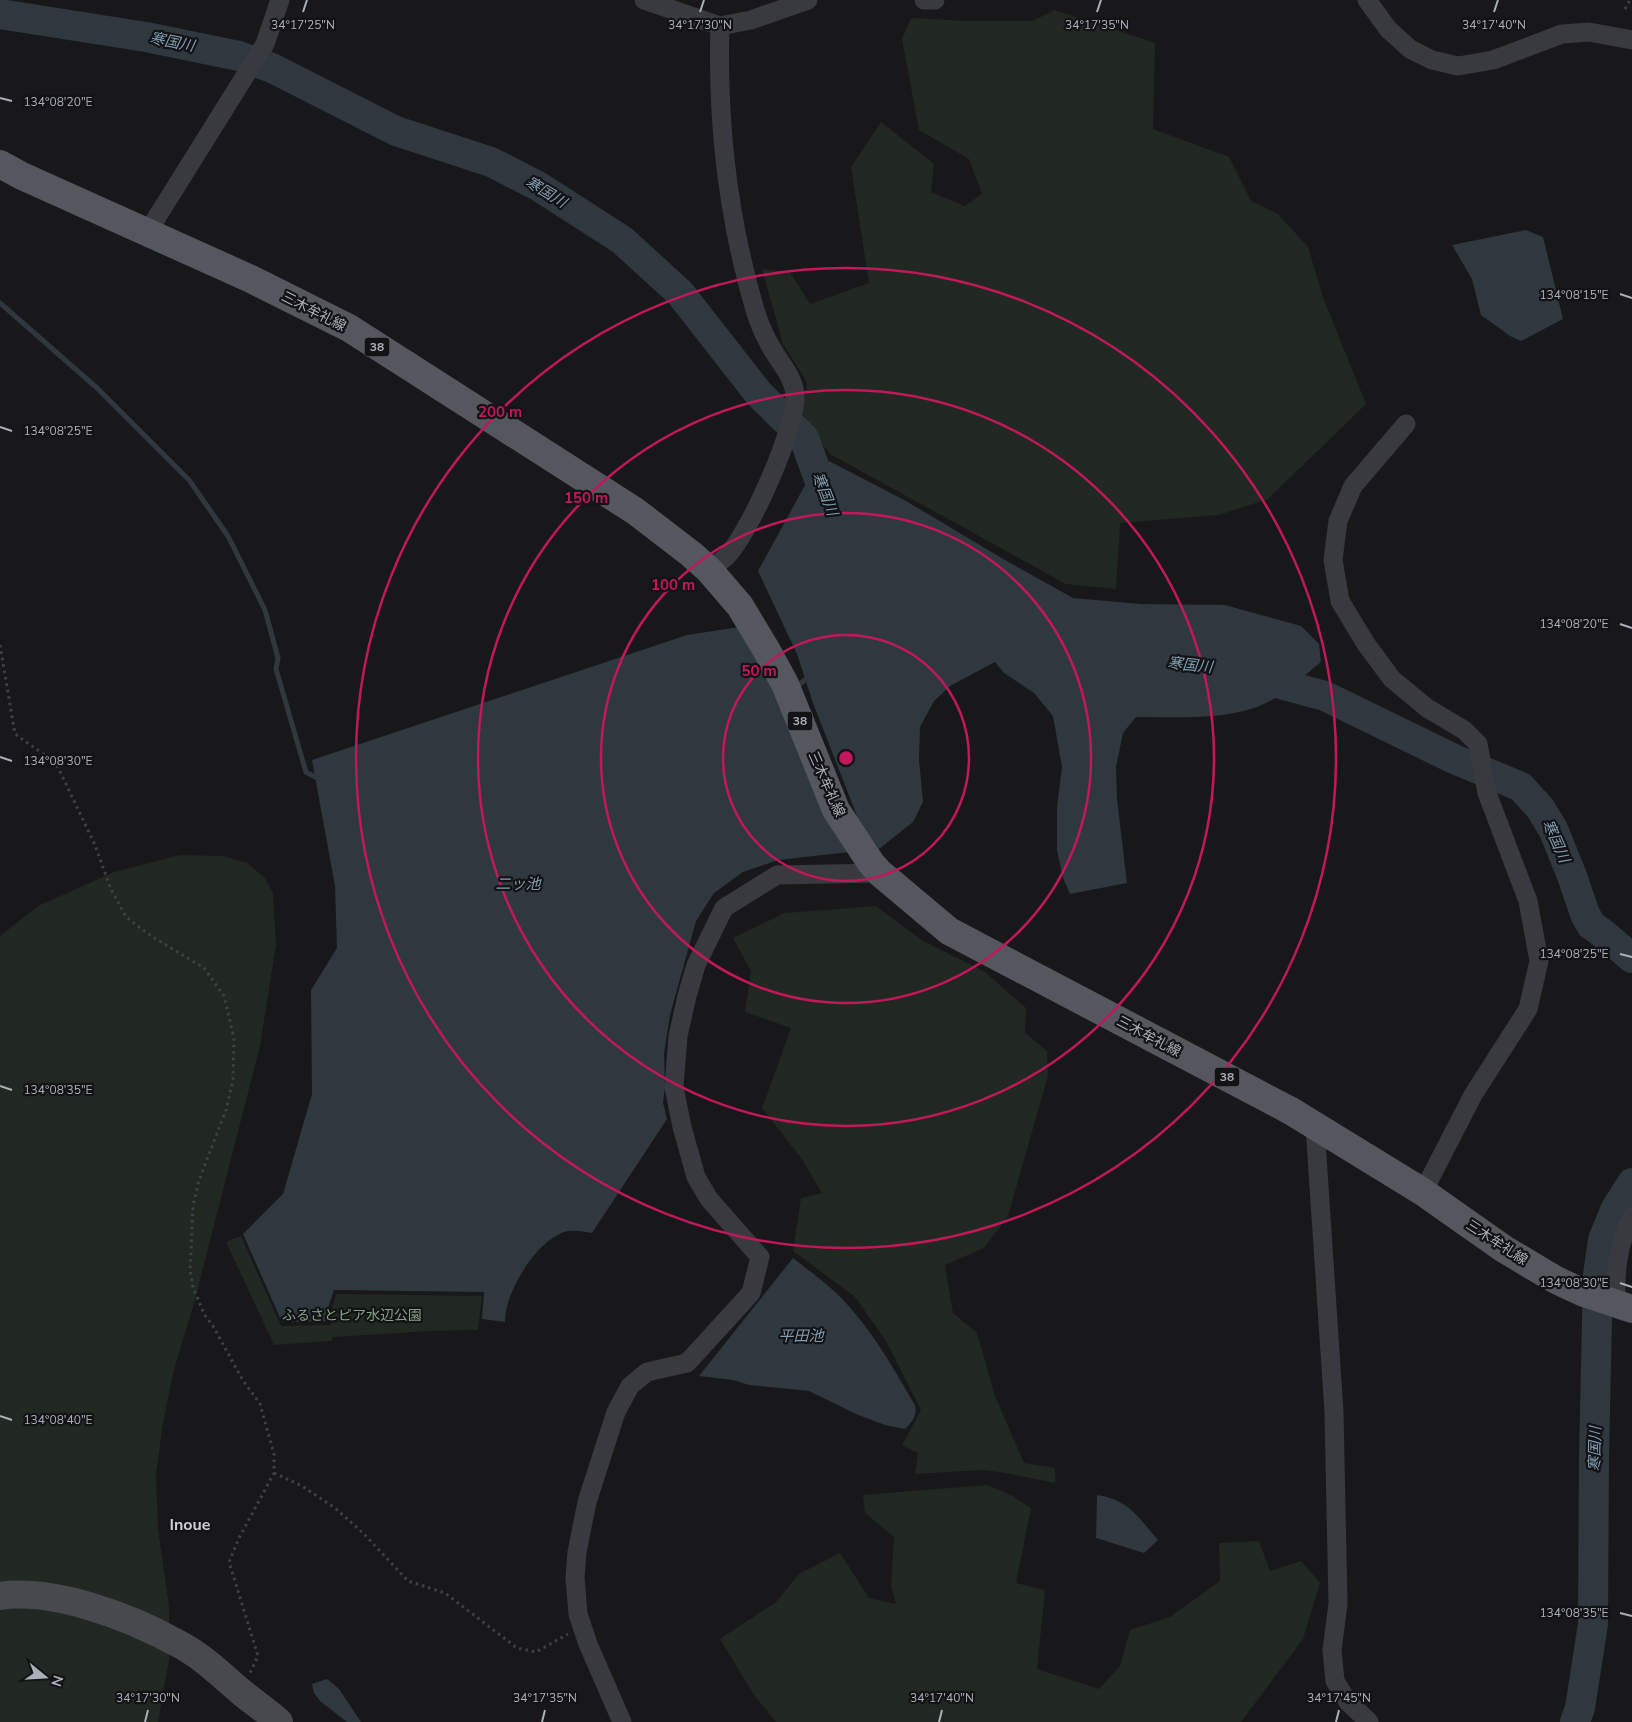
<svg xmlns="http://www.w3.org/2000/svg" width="1632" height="1722" viewBox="0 0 1632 1722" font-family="'Nunito Sans','Noto Sans JP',sans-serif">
  <rect width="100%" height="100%" fill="#18181a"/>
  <!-- green -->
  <g fill="#202821">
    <polygon points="1055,10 1155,43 1153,129 1229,157 1251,201 1278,214 1308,247 1323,297 1366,404 1268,499 1219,515 1120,523 1116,589 1066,584 830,454 802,418 807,382 783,344 762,269 790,272 810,304 869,283 851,167 881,122 934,164 931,192 965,206 982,194 969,159 919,130 902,39 911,18 966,21 1033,21"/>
    <polygon points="180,855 224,856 247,863 265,878 273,894 276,945 260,1046 193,1307 174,1369 163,1423 156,1474 158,1529 169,1606 170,1654 158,1722 0,1722 0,936 38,906 114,872"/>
    <polygon points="876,906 923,941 985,972 1026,1008 1025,1033 1047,1051 1048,1076 1008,1216 984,1248 945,1265 953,1313 977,1333 995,1396 1024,1463 1055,1468 1055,1483 1006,1473 982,1470 915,1474 918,1453 902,1445 921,1410 886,1341 855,1297 793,1251 801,1198 822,1193 801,1158 762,1108 791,1028 745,1012 751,971 733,938 785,913"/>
    <polygon points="241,1236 281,1326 331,1325 331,1313 336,1294 482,1296 478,1330 431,1331 333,1337 331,1341 274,1345 226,1242"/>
    <polygon points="987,1485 1011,1495 1031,1508 1016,1583 1045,1590 1037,1669 1099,1689 1120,1666 1130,1630 1170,1617 1220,1581 1219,1543 1259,1541 1270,1571 1301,1561 1320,1583 1303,1639 1241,1722 776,1722 754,1695 720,1639 776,1602 799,1574 840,1553 869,1598 896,1604 891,1586 894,1537 865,1513 863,1495"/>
  </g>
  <!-- water -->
  <g fill="#2e383e">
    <polygon points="1526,230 1543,237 1563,319 1521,341 1510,336 1481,315 1472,279 1452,245"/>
    <path d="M829 461 906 501 1005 560 1073 598 1141 604 1225 605 1301 626 1319 644 1321 662C1301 678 1279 700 1254 708 1217 720 1175 717 1136 717L1123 733 1116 767 1117 799 1127 883 1070 894 1063 878 1057 850V807L1062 767 1053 716 1034 693 1004 673 995 662 950 686 934 701 920 727 919 760 923 802 913 822 879 849 859 821 813 703 797 654 758 571 804 487Z"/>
    <path d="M746 626 859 851 778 860 743 872 714 893 696 921 670 1015 664 1054 665 1086 663 1103 667 1119 592 1233C585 1232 575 1230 568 1231 538 1237 504 1293 505 1322L482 1319 484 1292 334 1290 327 1311V1321L282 1322 243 1234 283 1194 312 1094 311 990 337 948 335 886 312 760 687 635Z"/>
    <path d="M793 1258C807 1269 822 1280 835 1292 869 1324 892 1366 915 1405 917 1416 913 1421 905 1429L885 1425 856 1414 809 1391 749 1385 733 1380 699 1376Z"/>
    <path d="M1097 1495C1129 1500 1138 1517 1158 1540L1144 1553 1096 1538Z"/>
    <polygon points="327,1679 339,1689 361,1722 347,1722 320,1701 314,1693 312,1684"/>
  </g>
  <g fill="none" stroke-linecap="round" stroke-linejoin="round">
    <!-- stream -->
    <g stroke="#2e383e" stroke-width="5">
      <polyline points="0,303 97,388 189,480 228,536 265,610 278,658 276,669 306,772 321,780"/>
      <polyline points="796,687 811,675"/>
    </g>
    <!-- river -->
    <g stroke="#2e383e" stroke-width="30">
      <polyline points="0,14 146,37 239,56 272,68 396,131 491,162 538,186 622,240 680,293 759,394 804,438 831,512"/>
      <polyline points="1251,676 1325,696 1454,759 1521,787 1540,808 1553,829 1572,876 1585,914 1591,925 1601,932 1632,958"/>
      <polyline points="1575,1722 1580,1708 1593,1624 1594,1456 1598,1275 1603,1240 1616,1208 1632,1183"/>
    </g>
    <!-- path -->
    <g stroke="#3f4146" stroke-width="3" stroke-dasharray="2.5 4" stroke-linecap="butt">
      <polyline points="1625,9 1630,0"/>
      <polyline points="0,645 15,734 56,763 95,845 110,887 126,917 151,936 204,968 224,996 234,1038 233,1080 226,1110 199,1180 193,1206 190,1270 193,1287 204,1314 213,1326 242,1379 260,1404 274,1454 274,1473 239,1538 229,1562 258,1656 250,1673"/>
      <polyline points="274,1473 302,1486 335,1508 363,1533 408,1581 445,1593 517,1648 536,1652 568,1634"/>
    </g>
    <!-- street -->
    <g stroke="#393a3f" stroke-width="19">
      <polyline points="644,0 720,26 751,20 808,0"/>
      <polyline points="924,0 935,0"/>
      <polyline points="1367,0 1388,29 1410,49 1432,60 1458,66 1493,60 1562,34 1589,32 1632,40"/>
      <polyline points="147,233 265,44 280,0"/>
      <polyline points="1406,424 1353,486 1338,521 1333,560 1340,601 1366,644 1392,679 1427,708 1464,730 1478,744 1487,793 1528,901 1539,961 1528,1009 1473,1095 1423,1192"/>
      <path d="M709 570C715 565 722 561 727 556 750 532 797 427 795 394 793 376 780 363 771 347 764 335 759 323 755 310 728 218 717 121 720 26"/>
      <polyline points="1315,1126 1334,1412 1338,1604 1332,1650 1335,1681 1348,1702 1369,1722"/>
      <path d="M1616 1304C1615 1272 1617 1245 1632 1216"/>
      <polyline points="622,1722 588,1644 578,1614 575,1578 577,1552 587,1502 616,1412 630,1386 647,1372 687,1363 751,1293 760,1257 709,1199 696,1177 682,1127 674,1087 678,1036 687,996 696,965 724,908 777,875 880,873"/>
    </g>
    <!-- secondary -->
    <path stroke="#47494f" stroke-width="28" d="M0 1596C54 1588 130 1617 177 1643 201 1655 220 1674 240 1691 253 1702 267 1711 279 1722"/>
    <!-- primary -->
    <polyline stroke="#55575e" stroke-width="28" points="0,164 22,176 251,279 349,328 635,511 691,554 709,570 740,606 767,651 785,684 836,810 871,863 880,873 949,931 1291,1111 1423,1192 1504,1249 1556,1280 1584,1293 1632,1309"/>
  </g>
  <!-- ticks -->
  <path fill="none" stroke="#aab0ba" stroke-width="2" d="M303 12 307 0M700 12 704 0M1097 12 1101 0M1494 12 1498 0M0 98 12 101M1620 294 1632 298M0 427 12 431M1620 624 1632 628M0 757 12 761M1620 954 1632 957M0 1086 12 1090M1620 1283 1632 1287M0 1416 12 1420M1620 1613 1632 1616M145 1722 148 1710M542 1722 545 1710M939 1722 942 1710M1336 1722 1339 1710"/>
  <!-- distance rings -->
  <g fill="none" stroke="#c2185b" stroke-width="2.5">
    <circle cx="846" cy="758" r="123"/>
    <circle cx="846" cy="758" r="245"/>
    <circle cx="846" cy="758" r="368"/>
    <circle cx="846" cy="758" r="490"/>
  </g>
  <g text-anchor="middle" stroke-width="4.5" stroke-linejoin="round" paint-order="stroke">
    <!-- shield labels -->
    <g fill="#131315" stroke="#7d8188" stroke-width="1">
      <rect x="364.5" y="337.5" width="25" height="19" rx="4"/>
      <rect x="787.5" y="711.5" width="25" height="19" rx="4"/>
      <rect x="1214.5" y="1067.5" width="25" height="19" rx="4"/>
    </g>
    <g font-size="12" font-weight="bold" fill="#aab0ba">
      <text x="377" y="351">38</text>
      <text x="800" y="725">38</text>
      <text x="1227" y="1081">38</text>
    </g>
    <!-- street labels -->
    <g font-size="14" fill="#aab0ba" stroke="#131315">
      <text transform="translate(314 311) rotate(27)" y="5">三木牟礼線</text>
      <text transform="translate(827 784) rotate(66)" y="5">三木牟礼線</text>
      <text transform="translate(1149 1036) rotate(28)" y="5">三木牟礼線</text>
      <text transform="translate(1497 1242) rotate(33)" y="5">三木牟礼線</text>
    </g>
    <!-- park labels -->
    <g font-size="14" fill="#82a583" stroke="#131315">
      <text x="352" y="1320">ふるさとピア水辺公園</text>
    </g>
    <!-- water labels -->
    <g font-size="15" font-style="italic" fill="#829eb4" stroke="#131315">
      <text transform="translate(172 42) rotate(11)" y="5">寒国川</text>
      <text transform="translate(546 192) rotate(31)" y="5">寒国川</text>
      <text transform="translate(825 494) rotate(69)" y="5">寒国川</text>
      <text transform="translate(1190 665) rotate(6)" y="5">寒国川</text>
      <text transform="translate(1556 841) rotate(66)" y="5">寒国川</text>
      <text x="518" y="889">二ッ池</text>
      <text x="801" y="1341">平田池</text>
      <text transform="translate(1595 1449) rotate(-89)" y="5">寒国川</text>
    </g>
    <!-- quarter labels -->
    <g font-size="16" font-weight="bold" fill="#cbced6" stroke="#131315">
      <text x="190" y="1530">Inoue</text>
    </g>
  </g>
  <g font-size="12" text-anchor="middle" fill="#aab0ba" stroke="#131315" stroke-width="4.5" stroke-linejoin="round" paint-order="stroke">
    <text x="303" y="29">34°17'25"N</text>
    <text x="700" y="29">34°17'30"N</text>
    <text x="1097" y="29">34°17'35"N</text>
    <text x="1494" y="29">34°17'40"N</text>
    <text x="58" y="106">134°08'20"E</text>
    <text x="1574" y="299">134°08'15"E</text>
    <text x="58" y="435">134°08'25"E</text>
    <text x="1574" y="628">134°08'20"E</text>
    <text x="58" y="765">134°08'30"E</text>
    <text x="1574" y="958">134°08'25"E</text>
    <text x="58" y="1094">134°08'35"E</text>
    <text x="1574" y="1287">134°08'30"E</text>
    <text x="58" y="1424">134°08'40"E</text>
    <text x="1574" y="1617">134°08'35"E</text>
    <text x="148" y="1702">34°17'30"N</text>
    <text x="545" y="1702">34°17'35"N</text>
    <text x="942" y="1702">34°17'40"N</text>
    <text x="1339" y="1702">34°17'45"N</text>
  </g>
  <circle cx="846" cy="758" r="8" fill="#c2185b" stroke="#131315" stroke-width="2.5"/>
  <g font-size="15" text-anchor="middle" font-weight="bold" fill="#c2185b" stroke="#131315" stroke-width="4.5" stroke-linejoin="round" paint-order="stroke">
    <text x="500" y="417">200 m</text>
    <text x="586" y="503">150 m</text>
    <text x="673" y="590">100 m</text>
    <text x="759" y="676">50 m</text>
  </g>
  <!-- north arrow -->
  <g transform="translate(45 1677) rotate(108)" stroke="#131315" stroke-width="4" paint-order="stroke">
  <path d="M0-4L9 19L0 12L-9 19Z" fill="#aab0ba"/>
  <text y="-8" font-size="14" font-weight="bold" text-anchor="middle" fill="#aab0ba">N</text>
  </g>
</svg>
